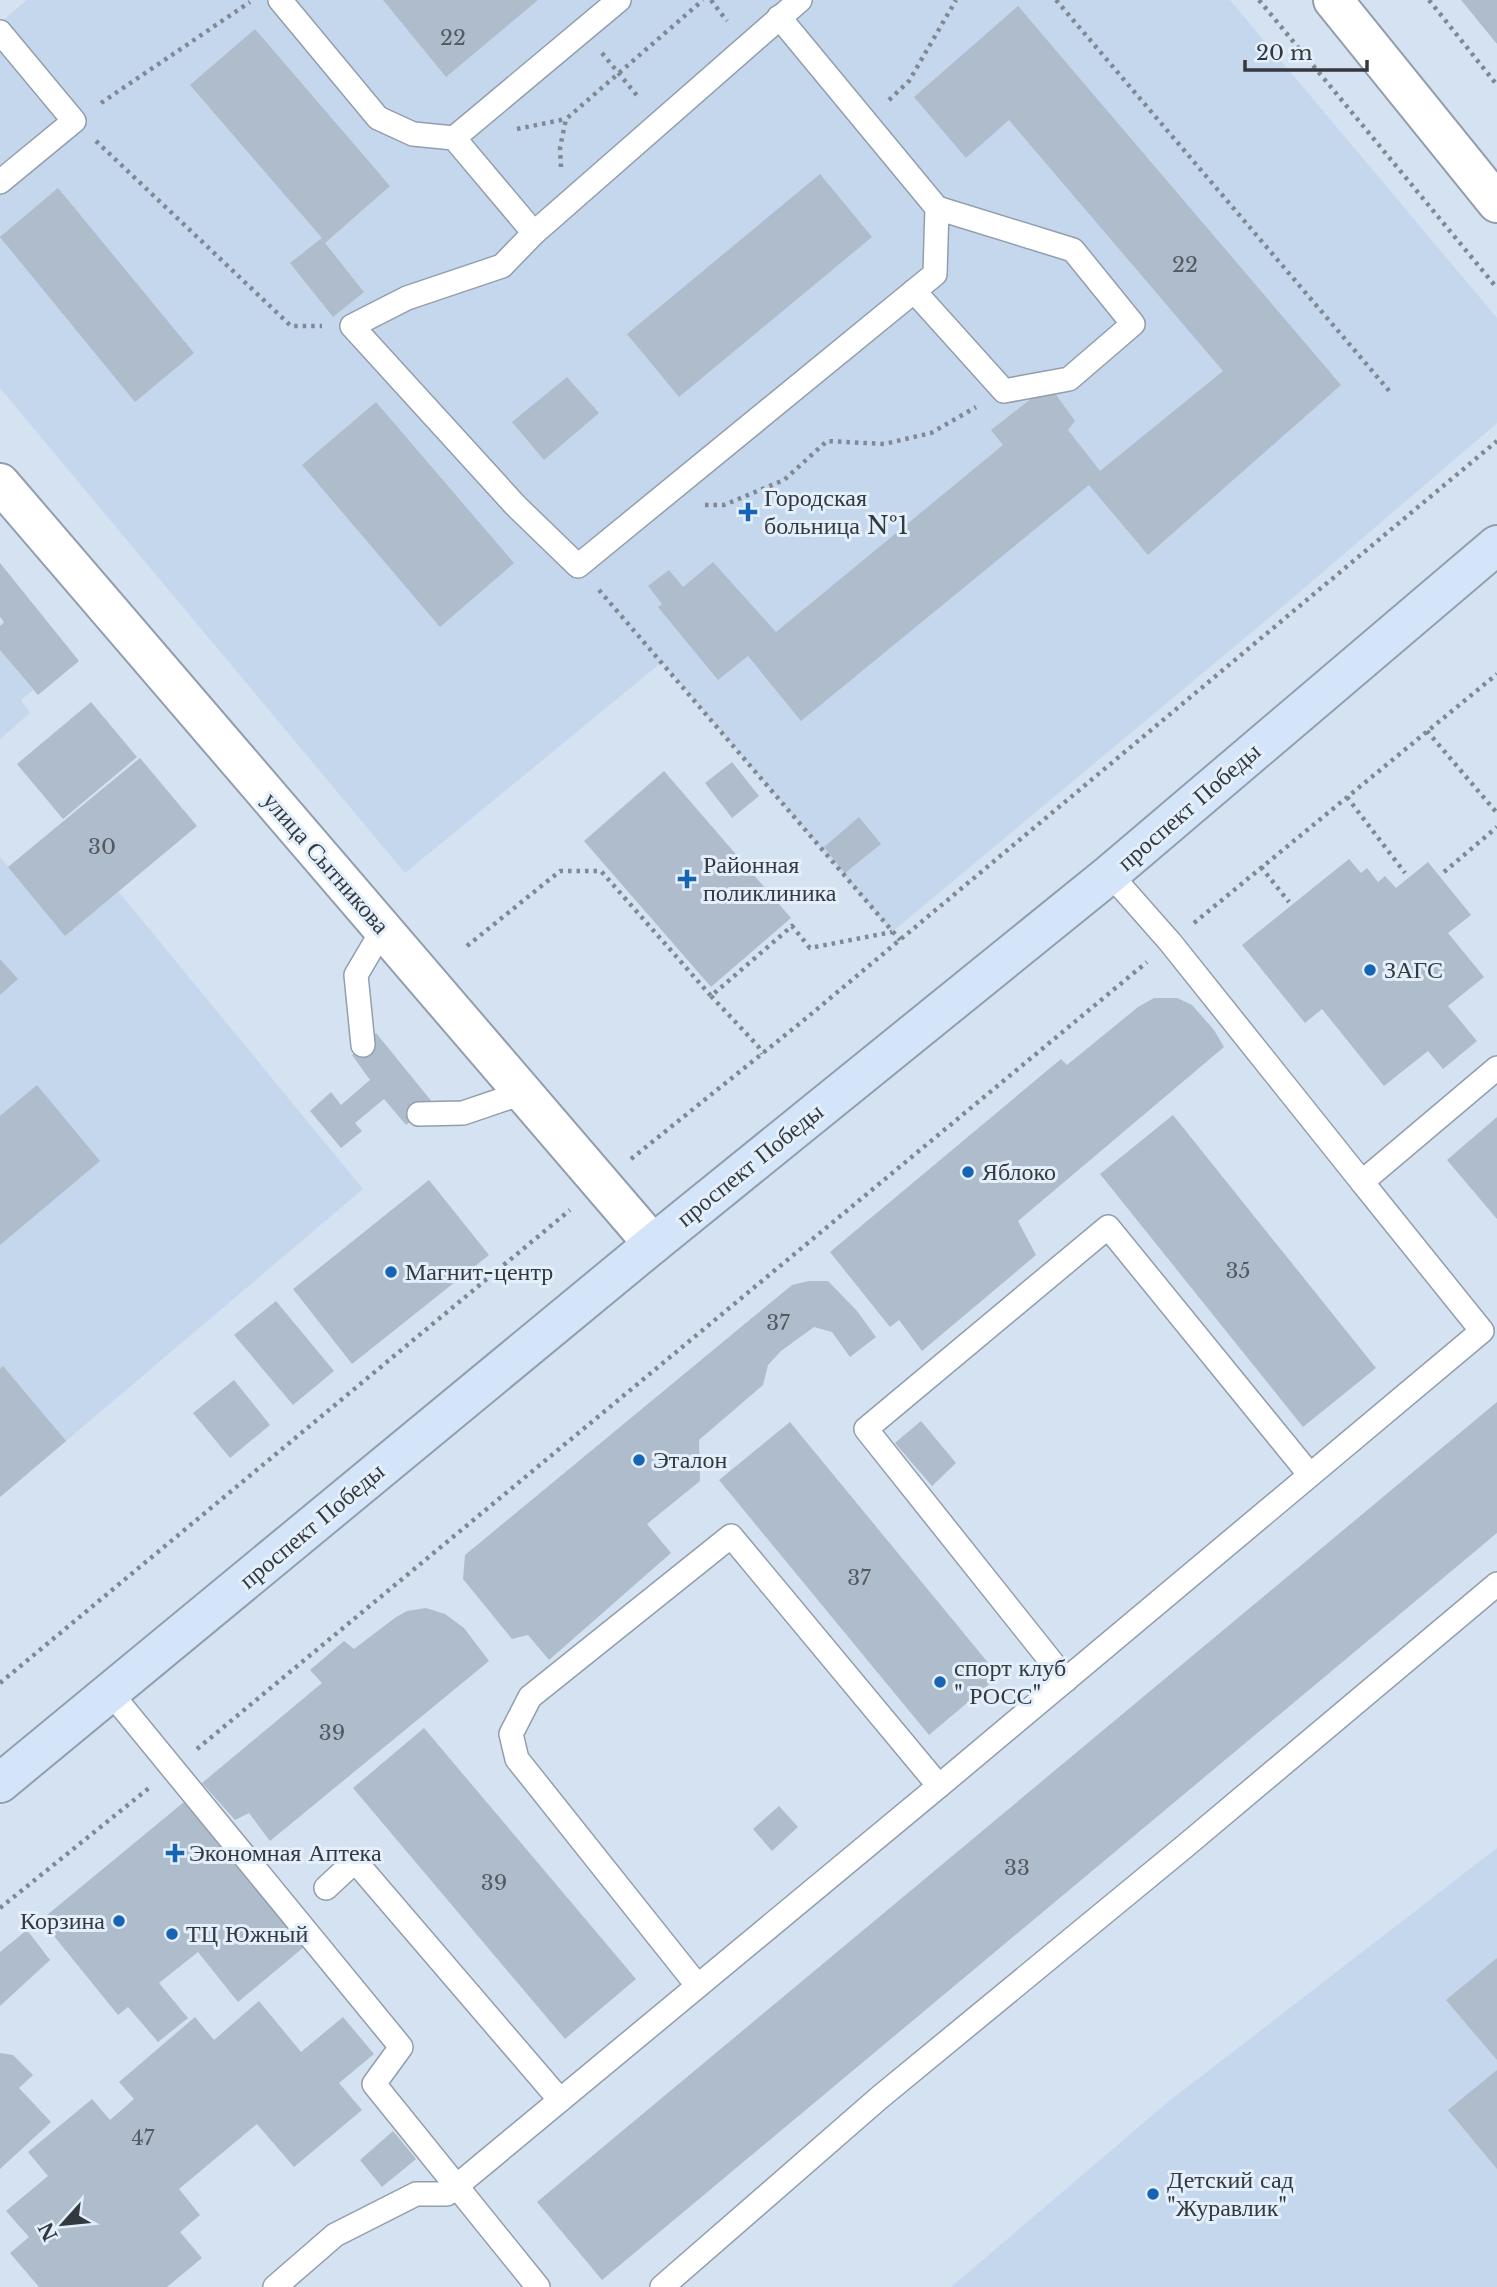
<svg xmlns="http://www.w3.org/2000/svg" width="1497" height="2287" viewBox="0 0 1497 2287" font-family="'Libre Baskerville',serif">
  <rect width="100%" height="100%" fill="#d5e2f2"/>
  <!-- built -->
  <g fill="#c5d7ec">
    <polygon points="27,0 1230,0 1497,318 1497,423 1289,601 892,932 662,662 405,873 0,388 0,23"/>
    <polygon points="0,650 33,690 21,700 30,713 0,739"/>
    <polygon points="0,857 65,935 118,891 363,1189 0,1497"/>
    <polygon points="1497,1848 1497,2287 951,2287 1168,2102"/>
  </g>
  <!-- building -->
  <g fill="#afbccb">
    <polygon points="383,0 538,0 446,77"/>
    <polygon points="1461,0 1497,0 1497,44"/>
    <polygon points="1018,6 1341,385 1148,555 1089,485 801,721 748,656 718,680 658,607 662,604 648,586 669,570 683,587 713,562 776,632 1003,445 991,430 1049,385 1075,421 1068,430 1100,471 1223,371 1009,120 966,158 914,97"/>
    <polygon points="255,29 390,186 325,243 364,292 333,317 290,263 322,238 190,85"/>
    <polygon points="820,174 872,237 679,397 627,334"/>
    <polygon points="58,188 194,353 135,402 0,237"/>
    <polygon points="567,377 599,413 544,460 512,422"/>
    <polygon points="376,402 514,563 440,627 302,465"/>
    <polygon points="0,563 79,661 38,695 0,650 0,626 4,622 0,617"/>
    <polygon points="91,702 137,757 63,819 17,764"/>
    <polygon points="140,758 197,826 65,936 8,867"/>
    <polygon points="732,762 759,796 732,818 705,783"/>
    <polygon points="664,771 791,918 711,987 584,841"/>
    <polygon points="859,817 881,844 845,873 824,847"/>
    <polygon points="1349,859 1361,873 1367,868 1378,882 1385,876 1396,888 1428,862 1471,915 1448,933 1484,977 1448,1006 1477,1041 1443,1069 1428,1051 1384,1086 1322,1009 1305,1023 1242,945"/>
    <polygon points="0,959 18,979 0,995"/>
    <polygon points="1154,998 1177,998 1192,1005 1214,1030 1224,1047 1018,1221 1036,1255 922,1351 899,1320 890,1327 830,1252 1061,1059 1067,1065 1138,1007"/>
    <polygon points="376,1033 433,1103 406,1125 384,1099 355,1123 362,1131 341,1148 310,1111 331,1092 341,1105 370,1080 352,1055"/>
    <polygon points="37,1085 100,1161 0,1245 0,1116"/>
    <polygon points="1173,1115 1376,1368 1303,1427 1100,1174"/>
    <polygon points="1497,1117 1497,1219 1447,1160"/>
    <polygon points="429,1180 489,1255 352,1364 293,1289"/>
    <polygon points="809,1281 828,1281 857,1311 876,1337 850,1357 832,1332 814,1327 781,1351 768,1365 763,1385 699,1440 700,1481 647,1524 671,1553 549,1660 528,1635 512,1639 463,1579 465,1555 792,1285"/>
    <polygon points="276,1301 334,1371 293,1405 234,1335"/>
    <polygon points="3,1366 66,1441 0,1497 0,1369"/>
    <polygon points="234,1380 270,1425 230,1458 193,1413"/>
    <polygon points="1497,1402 1497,1533 602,2280 537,2202"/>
    <polygon points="921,1421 956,1463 932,1486 895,1443"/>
    <polygon points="790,1422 999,1676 929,1735 719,1480"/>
    <polygon points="426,1608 445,1614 464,1628 489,1661 270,1841 249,1813 235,1820 202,1783 322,1683 310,1670 344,1641 354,1649 396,1617 407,1611"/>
    <polygon points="424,1728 636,1979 565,2039 353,1788"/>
    <polygon points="184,1802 304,1947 238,2002 198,1952 159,1983 188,2018 158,2042 128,2007 118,2015 41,1920"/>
    <polygon points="779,1806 798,1827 772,1851 753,1829"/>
    <polygon points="27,1930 50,1960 0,2006 0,1952"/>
    <polygon points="1497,1958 1497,2060 1446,2000"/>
    <polygon points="259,2001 301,2052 343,2017 374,2054 339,2083 362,2110 294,2167 257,2124 179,2189 200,2215 180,2232 202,2258 167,2287 39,2287 10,2253 29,2237 6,2211 48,2176 28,2152 92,2099 110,2120 134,2099 119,2082 195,2017 214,2040"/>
    <polygon points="0,2053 13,2055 33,2075 19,2088 51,2122 0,2169"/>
    <polygon points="1497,2070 1497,2169 1448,2110"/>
    <polygon points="393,2131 416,2159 382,2187 360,2160"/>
  </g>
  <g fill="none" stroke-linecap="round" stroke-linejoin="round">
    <!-- lane casing -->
    <g stroke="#919ead" stroke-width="26">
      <g id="lane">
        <polyline points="280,0 378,118 413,134 454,138 534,233 800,0"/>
        <polyline points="0,32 74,121 0,182"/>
        <polyline points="454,138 619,0"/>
        <polyline points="534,233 502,266 407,298 352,326 516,506 578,566 935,274 937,208 779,17"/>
        <polyline points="914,291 1004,391 1069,379 1133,324 1073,250 937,208"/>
        <polyline points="1110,874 1170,942 1362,1182 1497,1068"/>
        <polyline points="363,1045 356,975 383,929"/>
        <polyline points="419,1114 463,1113 522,1093"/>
        <polyline points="1066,1680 866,1429 1108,1227 1310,1475"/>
        <polyline points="110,1692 401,2047 374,2084 538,2287"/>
        <polyline points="326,1888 355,1861 560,2100"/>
        <polyline points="697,1985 517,1759 511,1734 530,1697 731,1536 939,1786"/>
        <polyline points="275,2287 335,2235 416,2194 447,2194 939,1786 1482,1331 1362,1182"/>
        <polyline points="662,2287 879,2098 1184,1847 1497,1584"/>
      </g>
    </g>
    <!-- street casing -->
    <g stroke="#919ead" stroke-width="42">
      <g id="street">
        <polyline points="1333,0 1497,203"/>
        <polyline points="0,483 653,1244"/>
      </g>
    </g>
    <!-- secondary casing -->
    <g stroke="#919ead" stroke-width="42">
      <polyline id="secondary" points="0,1783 653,1244 1110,874 1497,545"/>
    </g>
    <!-- path -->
    <g stroke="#808893" stroke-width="4.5" stroke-dasharray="3.5 5" stroke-linecap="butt">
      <polyline points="711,0 727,21"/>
      <polyline points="1056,0 1391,393"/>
      <polyline points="1259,0 1497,288"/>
      <polyline points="1429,0 1497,85"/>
      <polyline points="602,53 639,98"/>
      <polyline points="889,100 909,81 956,0"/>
      <polyline points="101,103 250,2"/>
      <polyline points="517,129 566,119"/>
      <polyline points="96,141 291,326 322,326"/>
      <polyline points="561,167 560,148 566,119 703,0"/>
      <polyline points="705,505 724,505 784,480 827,441 884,444 931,433 976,407"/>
      <polyline points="599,590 900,940"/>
      <polyline points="1427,731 1497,813"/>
      <polyline points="1347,797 1405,873"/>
      <polyline points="1261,867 1289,902"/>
      <polyline points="1444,872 1497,827"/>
      <polyline points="1194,923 1497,674"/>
      <polyline points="467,946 560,871 601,871 711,996 792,926 810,948 892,932"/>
      <polyline points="711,996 758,1046 762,1054"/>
      <polyline points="631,1159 804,1020 1497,441"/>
      <polyline points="0,1683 570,1210"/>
      <polyline points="197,1749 1147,962"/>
      <polyline points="0,1908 149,1788"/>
    </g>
    <!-- lane -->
    <use href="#lane" stroke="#fff" stroke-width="23"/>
    <!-- street -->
    <use href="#street" stroke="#fff" stroke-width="38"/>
    <!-- secondary -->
    <use href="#secondary" stroke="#d4e5f9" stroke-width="38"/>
  </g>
  <!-- markers -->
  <g fill="#1664b3" stroke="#e4effc" stroke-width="2.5">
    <path d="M744.5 501.5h7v7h7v7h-7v7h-7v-7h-7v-7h7z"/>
    <path d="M683.5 868.5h7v7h7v7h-7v7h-7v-7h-7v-7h7z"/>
    <circle cx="1370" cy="970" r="7"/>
    <circle cx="968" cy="1172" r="7"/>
    <circle cx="391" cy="1272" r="7"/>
    <circle cx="639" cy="1460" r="7"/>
    <circle cx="940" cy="1682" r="7"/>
    <path d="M171.5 1842.5h7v7h7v7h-7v7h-7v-7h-7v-7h7z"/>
    <circle cx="119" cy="1921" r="7"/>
    <circle cx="172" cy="1934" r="7"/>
    <circle cx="1153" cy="2194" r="7"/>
  </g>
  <g text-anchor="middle" stroke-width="6" stroke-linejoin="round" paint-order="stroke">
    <!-- number labels -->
    <g font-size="21" fill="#535a62">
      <text x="453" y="45">22</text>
      <text x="1185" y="272">22</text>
      <text x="102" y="854">30</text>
      <text x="1238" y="1278">35</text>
      <text x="778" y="1330">37</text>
      <text x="859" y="1585">37</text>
      <text x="332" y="1740">39</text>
      <text x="1017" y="1875">33</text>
      <text x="494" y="1890">39</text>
      <text x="143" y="2145">47</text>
    </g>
    <!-- poi labels -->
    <g font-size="24" fill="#34393f" stroke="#e4effc" text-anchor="start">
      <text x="764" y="506">Городская<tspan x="764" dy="28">больница №1</tspan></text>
      <text x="703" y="873">Районная<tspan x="703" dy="28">поликлиника</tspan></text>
      <text x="1384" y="978">ЗАГС</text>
      <text x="982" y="1180">Яблоко</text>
      <text x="405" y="1280">Магнит-центр</text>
      <text x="653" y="1468">Эталон</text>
      <text x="954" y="1676">спорт клуб<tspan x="954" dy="28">" РОСС"</tspan></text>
      <text x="189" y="1861">Экономная Аптека</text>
      <text x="105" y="1929" text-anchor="end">Корзина</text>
      <text x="186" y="1942">ТЦ Южный</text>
      <text x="1167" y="2188">Детский сад<tspan x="1167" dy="28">"Журавлик"</tspan></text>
    </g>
    <!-- street labels -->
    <g font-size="24" fill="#34393f" stroke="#e4effc">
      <text transform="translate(1189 807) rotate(-41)" y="8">проспект Победы</text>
      <text transform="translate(326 863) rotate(49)" y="8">улица Сытникова</text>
      <text transform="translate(750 1165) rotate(-39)" y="8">проспект Победы</text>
      <text transform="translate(312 1526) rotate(-40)" y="8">проспект Победы</text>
    </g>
  </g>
  <!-- north arrow -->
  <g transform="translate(63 2224) rotate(243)" stroke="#e4effc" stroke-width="5" paint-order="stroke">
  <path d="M0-5L12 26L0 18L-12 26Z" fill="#34393f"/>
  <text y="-10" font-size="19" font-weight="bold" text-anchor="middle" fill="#34393f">N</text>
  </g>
  <!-- scale -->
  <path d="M1245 60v10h122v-10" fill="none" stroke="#34393f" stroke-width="3.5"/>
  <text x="1256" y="60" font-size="21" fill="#34393f" stroke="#e4effc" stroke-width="5" paint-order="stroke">20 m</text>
</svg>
